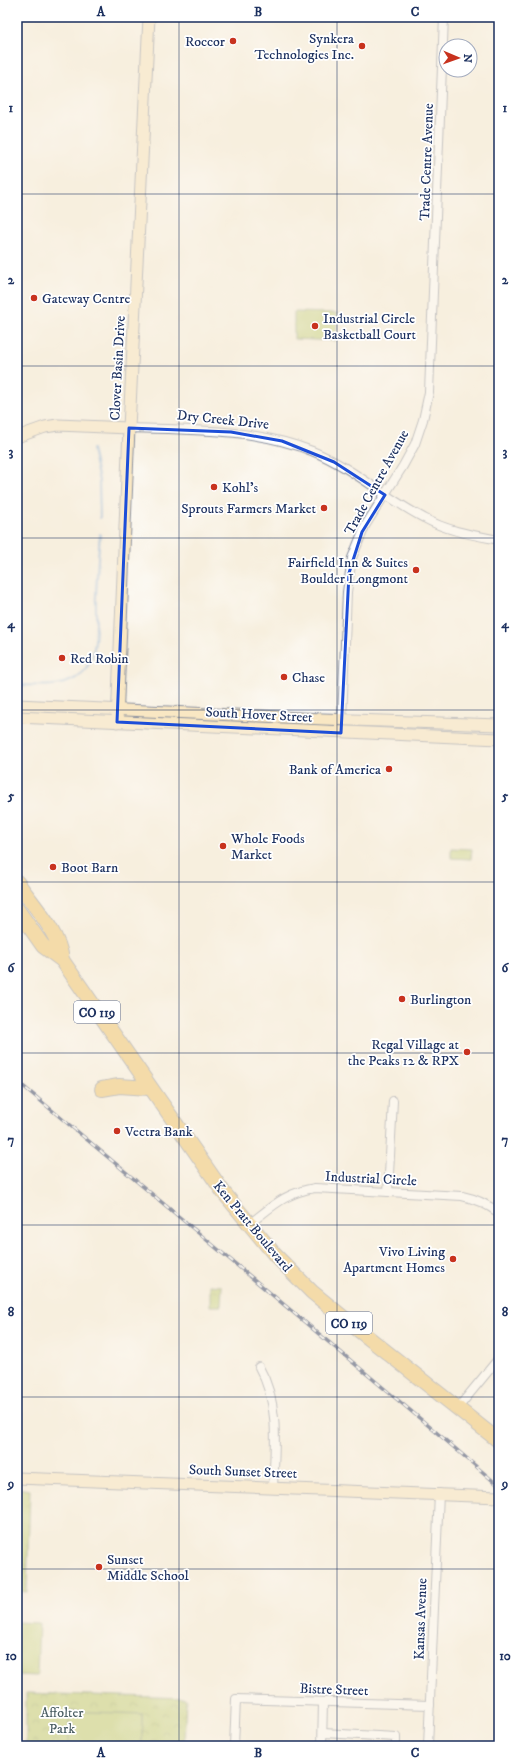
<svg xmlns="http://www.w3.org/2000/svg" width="516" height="1763" viewBox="0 0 516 1763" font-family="'IM FELL DW Pica',serif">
  <defs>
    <pattern id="grass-tufts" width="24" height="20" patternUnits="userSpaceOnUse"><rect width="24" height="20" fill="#bccc6f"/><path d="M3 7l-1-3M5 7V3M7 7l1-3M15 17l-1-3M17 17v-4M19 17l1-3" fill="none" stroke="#98a65e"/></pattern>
    <pattern id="park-crowns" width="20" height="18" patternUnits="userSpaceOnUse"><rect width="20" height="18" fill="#bccc6f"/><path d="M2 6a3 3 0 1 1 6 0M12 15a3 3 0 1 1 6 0" fill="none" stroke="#98a65e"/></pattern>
  </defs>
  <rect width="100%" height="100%" fill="#fff"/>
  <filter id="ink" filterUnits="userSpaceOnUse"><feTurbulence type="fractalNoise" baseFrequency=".025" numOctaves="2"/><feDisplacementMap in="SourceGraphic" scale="8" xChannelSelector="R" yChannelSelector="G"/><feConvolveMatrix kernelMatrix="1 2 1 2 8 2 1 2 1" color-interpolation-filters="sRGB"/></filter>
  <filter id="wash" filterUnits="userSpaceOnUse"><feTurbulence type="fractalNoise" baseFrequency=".012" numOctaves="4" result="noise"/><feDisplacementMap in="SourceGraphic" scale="16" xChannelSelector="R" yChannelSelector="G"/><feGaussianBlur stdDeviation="0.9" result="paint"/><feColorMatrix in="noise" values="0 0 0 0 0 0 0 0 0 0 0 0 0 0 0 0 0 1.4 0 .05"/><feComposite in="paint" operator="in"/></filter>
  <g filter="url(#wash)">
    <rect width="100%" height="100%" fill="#f7efde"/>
    <!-- grass -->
    <g fill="url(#grass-tufts)" stroke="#6c7e66">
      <polygon points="451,848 472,849 471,859 451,858"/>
      <polygon points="17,1488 30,1490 27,1592 17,1591"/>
    </g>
    <!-- park -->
    <g fill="url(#park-crowns)" stroke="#6c7e66">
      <polygon points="210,1285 222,1286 221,1306 210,1306"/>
      <polygon points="26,1693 186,1698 184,1746 26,1746"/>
    </g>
    <!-- garden -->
    <g fill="#bccc6f" stroke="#6c7e66">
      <polygon points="294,312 337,313 336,341 294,339"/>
      <polygon points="17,1622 39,1623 37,1676 17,1675"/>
      <polygon points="69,1711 142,1714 142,1746 69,1746"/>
    </g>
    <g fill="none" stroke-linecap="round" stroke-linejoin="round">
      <!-- stream -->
      <g stroke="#689fd5" stroke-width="2">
        <polyline points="92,449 99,481 100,518"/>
        <path d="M17 685C34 685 56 688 72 680 102 666 95 623 96 596 97 575 98 555 100 534"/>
      </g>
    </g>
  </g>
  <g filter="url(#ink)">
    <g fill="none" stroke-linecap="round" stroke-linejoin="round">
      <!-- street casing -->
      <g stroke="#898f9e" stroke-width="10">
        <g id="street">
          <path d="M129 428C190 430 254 428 312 451 352 467 385 498 424 518 447 531 473 535 499 540"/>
          <polyline points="342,720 347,592 352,558 365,526 403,466 415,444 423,420 429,392 444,17"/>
          <polyline points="388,1192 393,1101"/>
          <path d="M248 1225C272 1207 284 1193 315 1188L462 1196C477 1199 487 1204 499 1213"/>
          <path d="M259 1367C280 1404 275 1446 273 1487"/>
          <polyline points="457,1409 499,1358"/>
          <polyline points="323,1733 396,1737 396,1746"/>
          <polyline points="234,1746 236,1699 430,1705"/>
          <polyline points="322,1746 323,1702"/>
          <polyline points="428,1746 439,1493"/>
        </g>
      </g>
      <!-- secondary casing -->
      <g stroke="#898f9e" stroke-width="13">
        <g id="secondary">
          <polyline points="17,437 45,427 58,425 129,428"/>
          <polyline points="17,705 323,719 499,725"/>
          <polyline points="17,717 499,739"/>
          <polyline points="117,722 129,428 149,17"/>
          <polyline points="17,1478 499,1497"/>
        </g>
      </g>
      <!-- highway casing -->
      <g stroke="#898f9e" stroke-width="16">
        <g id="highway">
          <path d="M17 882C33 905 59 932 62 960"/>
          <polyline points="17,909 43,946 62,960 224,1193 275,1255 312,1292 351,1324 499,1441"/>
          <polyline points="102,1089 119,1086 149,1088"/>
        </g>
      </g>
      <!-- street -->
      <use href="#street" stroke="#fff" stroke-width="8"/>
      <!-- secondary -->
      <use href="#secondary" stroke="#f9e7c3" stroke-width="11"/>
      <!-- highway -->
      <use href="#highway" stroke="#f0c469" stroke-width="14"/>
      <!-- rail casing -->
      <g stroke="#1b2f5e" stroke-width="3.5">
        <polyline id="rail" points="17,1081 436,1432 499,1486"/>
      </g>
      <!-- rail -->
      <use href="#rail" stroke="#fff" stroke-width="2" stroke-dasharray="6" stroke-linecap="butt"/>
    </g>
  </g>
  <!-- marked area -->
  <path d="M0 0H516V1763H0ZM129 428 231 432 282 441 334 462 385 495 362 532 349 573 341 733 117 722Z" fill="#f7efde" fill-opacity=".55" fill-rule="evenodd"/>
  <path fill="none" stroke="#1d4ed8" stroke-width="3" stroke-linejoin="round" d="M129 428 231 432 282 441 334 462 385 495 362 532 349 573 341 733 117 722Z"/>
  <!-- grid -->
  <path fill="none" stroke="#1b2f5e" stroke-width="1" stroke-opacity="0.55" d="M179 17V1746M337 17V1746M17 194H499M17 366H499M17 538H499M17 710H499M17 882H499M17 1053H499M17 1225H499M17 1397H499M17 1569H499"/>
  <!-- markers -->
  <g fill="#c8321e" stroke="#fff" stroke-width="1.5">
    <circle cx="233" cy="41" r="4"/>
    <circle cx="362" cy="46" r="4"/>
    <circle cx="34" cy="298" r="4"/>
    <circle cx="315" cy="326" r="4"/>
    <circle cx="214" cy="487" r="4"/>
    <circle cx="324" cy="508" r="4"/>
    <circle cx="416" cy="570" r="4"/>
    <circle cx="62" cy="658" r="4"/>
    <circle cx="284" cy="677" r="4"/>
    <circle cx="389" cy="769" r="4"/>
    <circle cx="223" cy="846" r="4"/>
    <circle cx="53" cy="867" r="4"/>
    <circle cx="402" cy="999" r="4"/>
    <circle cx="467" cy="1052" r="4"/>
    <circle cx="117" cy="1131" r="4"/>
    <circle cx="453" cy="1259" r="4"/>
    <circle cx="99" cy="1567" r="4"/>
  </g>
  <g text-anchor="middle" stroke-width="3.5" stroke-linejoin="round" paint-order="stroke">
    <!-- shield labels -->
    <g fill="#fff" stroke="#5f6d8e" stroke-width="1">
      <rect x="74" y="1001" width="46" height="22" rx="3"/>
      <rect x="326" y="1312" width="46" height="22" rx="3"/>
    </g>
    <g font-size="13" font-weight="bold" fill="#1b2f5e">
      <text x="97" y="1017">CO 119</text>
      <text x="349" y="1328">CO 119</text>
    </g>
    <!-- poi labels -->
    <g font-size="14" fill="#1b2f5e" stroke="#fff" text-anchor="start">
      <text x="354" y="43" text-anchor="end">Synkera<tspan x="354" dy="16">Technologies Inc.</tspan></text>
      <text x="225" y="46" text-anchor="end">Roccor</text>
      <text x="42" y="303">Gateway Centre</text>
      <text x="323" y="323">Industrial Circle<tspan x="323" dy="16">Basketball Court</tspan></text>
      <text x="222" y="492">Kohl's</text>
      <text x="316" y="513" text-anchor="end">Sprouts Farmers Market</text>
      <text x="408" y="567" text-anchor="end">Fairfield Inn &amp; Suites<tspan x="408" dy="16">Boulder Longmont</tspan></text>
      <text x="70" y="663">Red Robin</text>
      <text x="292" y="682">Chase</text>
      <text x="381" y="774" text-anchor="end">Bank of America</text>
      <text x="231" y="843">Whole Foods<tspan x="231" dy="16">Market</tspan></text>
      <text x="61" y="872">Boot Barn</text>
      <text x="410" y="1004">Burlington</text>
      <text x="459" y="1049" text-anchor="end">Regal Village at<tspan x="459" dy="16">the Peaks 12 &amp; RPX</tspan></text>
      <text x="125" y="1136">Vectra Bank</text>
      <text x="445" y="1256" text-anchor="end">Vivo Living<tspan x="445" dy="16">Apartment Homes</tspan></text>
      <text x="107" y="1564">Sunset<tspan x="107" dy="16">Middle School</tspan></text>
    </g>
    <!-- street labels -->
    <g font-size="14" fill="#1b2f5e" stroke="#fff">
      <text transform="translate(426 162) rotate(-88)" y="5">Trade Centre Avenue</text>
      <text transform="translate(117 368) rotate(-87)" y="5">Clover Basin Drive</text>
      <text transform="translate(223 419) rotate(6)" y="5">Dry Creek Drive</text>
      <text transform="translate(376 482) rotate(-61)" y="5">Trade Centre Avenue</text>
      <text transform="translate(259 714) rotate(3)" y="5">South Hover Street</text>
      <text transform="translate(371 1178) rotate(3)" y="5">Industrial Circle</text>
      <text transform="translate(253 1226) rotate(50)" y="5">Ken Pratt Boulevard</text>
      <text transform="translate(243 1471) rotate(2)" y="5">South Sunset Street</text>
      <text transform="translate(420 1619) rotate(-88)" y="5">Kansas Avenue</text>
      <text transform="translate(334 1689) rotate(2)" y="5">Bistre Street</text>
    </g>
    <!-- park labels -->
    <g font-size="14" fill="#4b5e63" stroke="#fff">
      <text x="62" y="1717">Affolter<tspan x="62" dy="16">Park</tspan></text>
    </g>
  </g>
  <!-- margin -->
  <rect width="516" height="1763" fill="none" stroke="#fff" stroke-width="44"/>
  <!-- north arrow -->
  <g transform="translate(458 58) rotate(92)"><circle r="19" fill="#ffffff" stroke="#a4acbf"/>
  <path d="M0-3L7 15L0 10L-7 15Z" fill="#c8321e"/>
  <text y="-6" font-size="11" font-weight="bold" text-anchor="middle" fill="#1b2f5e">N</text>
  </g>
  <rect x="22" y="22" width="472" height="1719" fill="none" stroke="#1b2f5e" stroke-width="1.5"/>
  <g font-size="13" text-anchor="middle" font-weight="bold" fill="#1b2f5e">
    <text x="101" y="16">A</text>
    <text x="258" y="16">B</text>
    <text x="415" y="16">C</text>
    <text x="11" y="112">1</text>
    <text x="505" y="112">1</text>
    <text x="11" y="284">2</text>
    <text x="505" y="284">2</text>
    <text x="11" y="456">3</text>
    <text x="505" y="456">3</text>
    <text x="11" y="628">4</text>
    <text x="505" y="628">4</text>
    <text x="11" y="800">5</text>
    <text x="505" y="800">5</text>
    <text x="11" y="972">6</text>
    <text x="505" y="972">6</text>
    <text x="11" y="1144">7</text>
    <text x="505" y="1144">7</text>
    <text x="11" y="1316">8</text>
    <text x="505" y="1316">8</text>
    <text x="11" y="1488">9</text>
    <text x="505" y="1488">9</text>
    <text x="11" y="1660">10</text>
    <text x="505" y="1660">10</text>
    <text x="101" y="1757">A</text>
    <text x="258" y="1757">B</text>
    <text x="415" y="1757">C</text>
  </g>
</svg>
